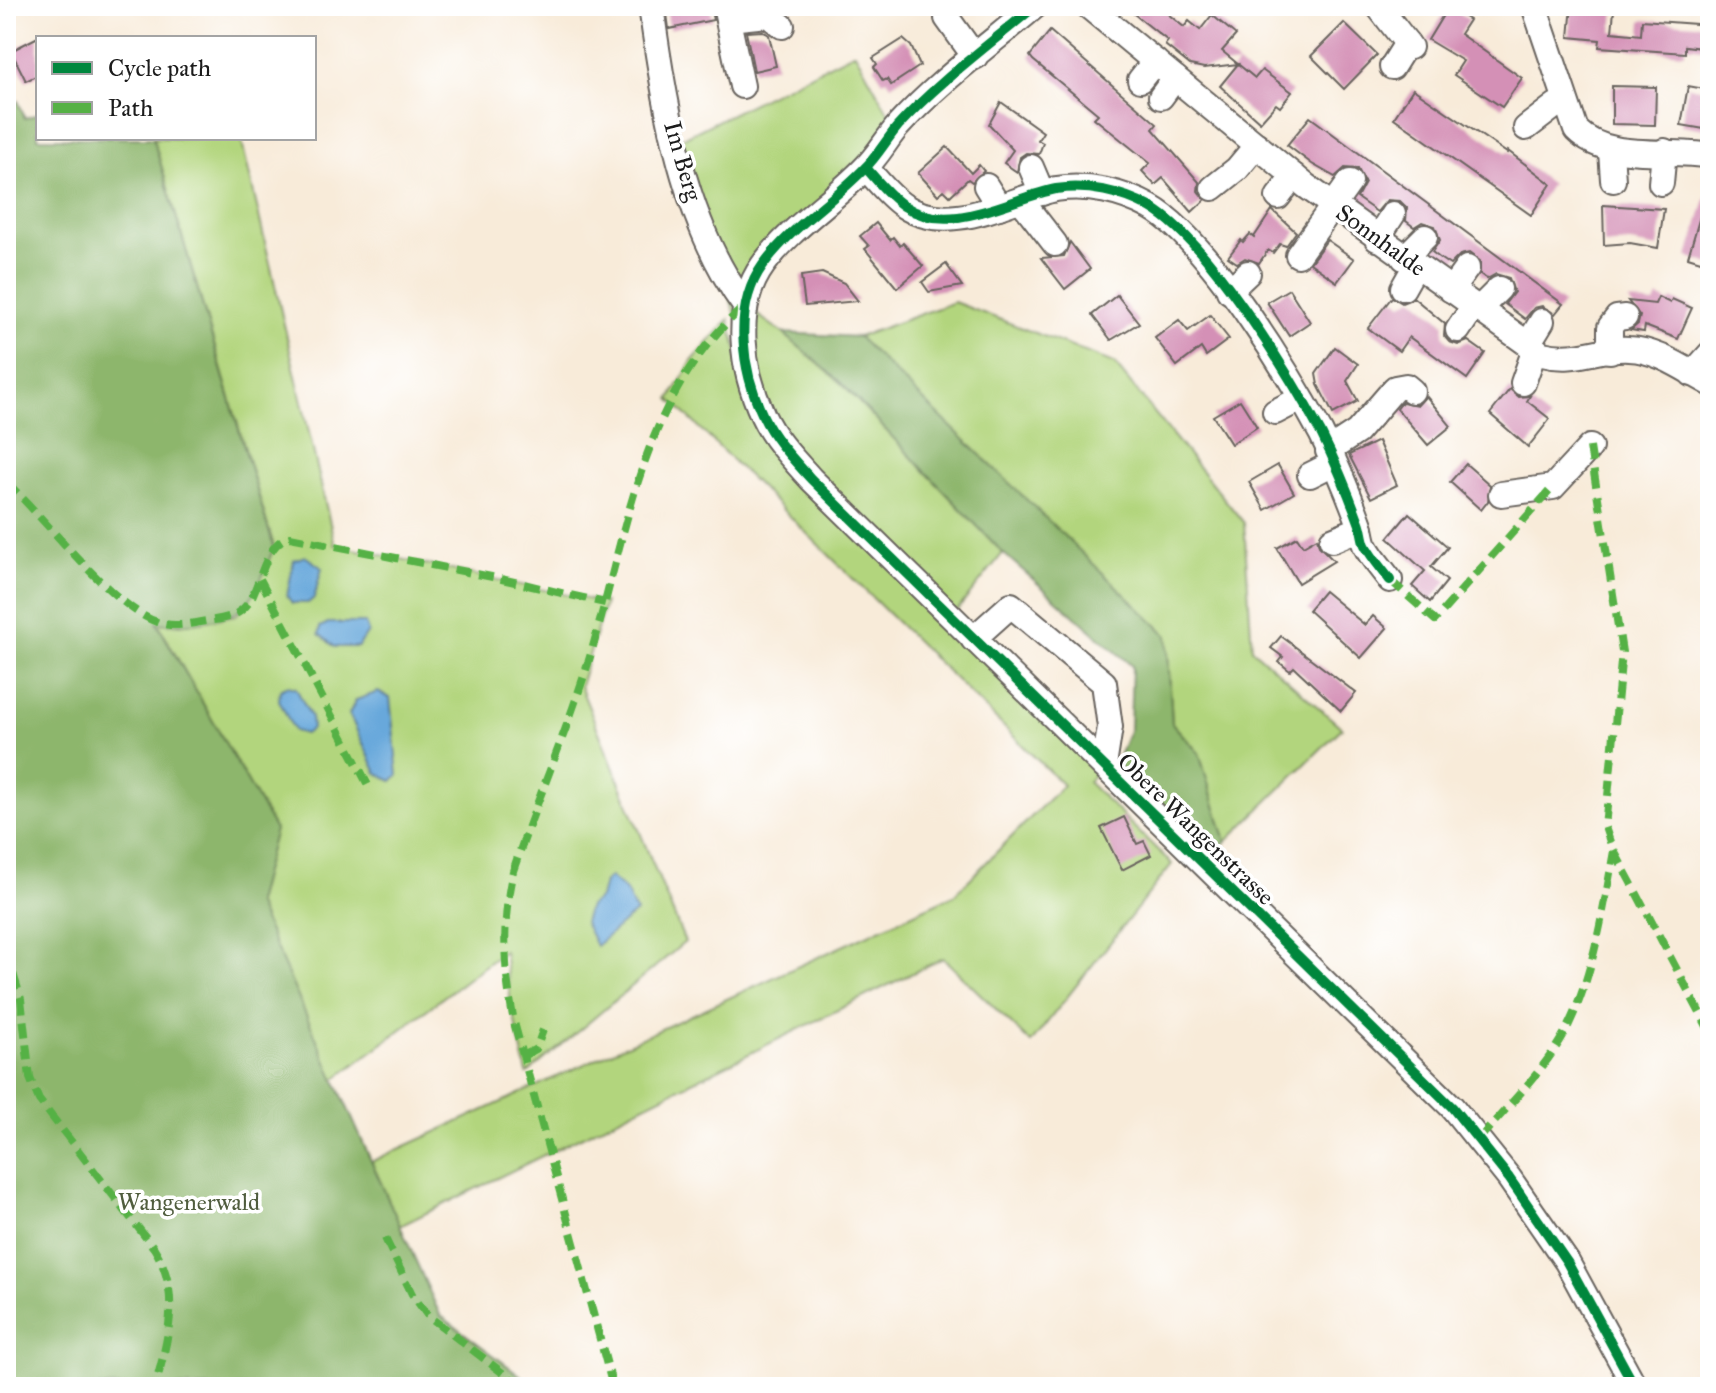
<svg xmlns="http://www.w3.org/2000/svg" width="1716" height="1393" viewBox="0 0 1716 1393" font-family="'IM FELL Great Primer',serif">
  <rect width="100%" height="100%" fill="#fff"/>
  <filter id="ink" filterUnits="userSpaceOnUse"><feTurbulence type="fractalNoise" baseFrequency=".0125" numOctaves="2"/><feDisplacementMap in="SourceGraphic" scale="16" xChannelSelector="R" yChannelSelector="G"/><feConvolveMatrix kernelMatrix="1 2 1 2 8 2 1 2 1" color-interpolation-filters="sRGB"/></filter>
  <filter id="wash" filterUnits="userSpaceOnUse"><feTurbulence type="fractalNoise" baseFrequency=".006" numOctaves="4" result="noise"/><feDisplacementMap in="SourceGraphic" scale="32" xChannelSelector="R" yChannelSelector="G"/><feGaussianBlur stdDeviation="1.8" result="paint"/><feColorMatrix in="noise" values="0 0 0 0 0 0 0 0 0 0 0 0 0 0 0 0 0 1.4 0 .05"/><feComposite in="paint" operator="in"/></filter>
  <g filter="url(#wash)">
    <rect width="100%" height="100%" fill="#f8ebd9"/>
    <!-- green -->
    <g fill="#b2d57d" stroke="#67784c" stroke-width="2">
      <polygon points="855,52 897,128 789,236 745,306 783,333 841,383 1003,553 951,618 782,447 675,142"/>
      <polygon points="153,138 241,138 335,545 605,603 580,686 685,942 527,1074 511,1004 504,951 334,1080 256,903 274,830 157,622 181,625 236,615 248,604 274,547"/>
      <polygon points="954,302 1114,363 1244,523 1252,649 1342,728 1226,842 1199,753 1172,724 1167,636 858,337"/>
      <polygon points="729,319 754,418 1098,771 1088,782 1172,864 1031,1043 943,958 386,1233 355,1169 954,895 1063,785 670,399 692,361"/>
    </g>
    <!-- forest -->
    <g fill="#8db66c" stroke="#546944" stroke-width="2">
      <path d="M18 101 25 118 38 114V138H153L274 548C257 586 254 615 207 621 190 624 173 625 157 623L275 830 256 903 440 1315 536 1387H6V105Z"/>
      <polygon points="783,333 858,337 1167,635 1172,723 1199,753 1226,842 1203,863 1112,774 1130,728 1132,666 1003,553 841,383"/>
    </g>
    <!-- water -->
    <g fill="#67a8db" stroke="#42627c" stroke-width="2">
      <polygon points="305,556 322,568 314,598 308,603 292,603 287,596 294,560"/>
      <polygon points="328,623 365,623 368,632 358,647 335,647 319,634 320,627"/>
      <polygon points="288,686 296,688 311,717 312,728 305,734 294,731 279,700 280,690"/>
      <polygon points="378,692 390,698 398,775 392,781 377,773 349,714 356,700"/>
      <polygon points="610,877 626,891 636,912 596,946 584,922 589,906 600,898 604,882"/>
    </g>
    <g id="blocks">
      <!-- building -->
      <g fill="#d490b6">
        <polygon points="666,6 710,6 713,20 669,29"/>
        <polygon points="1124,6 1158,6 1184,27 1189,21 1200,30 1212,15 1236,35 1222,51 1255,78 1262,70 1292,92 1280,107 1276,104 1260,122 1220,86 1238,64 1204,68 1190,65 1165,45 1168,41"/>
        <polygon points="1572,6 1614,10 1612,32 1641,35 1642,20 1710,25 1710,49 1685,46 1685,53 1599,47 1600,40 1569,37"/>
        <polygon points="1448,7 1469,20 1460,34 1522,78 1502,107 1454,75 1463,61 1428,40"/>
        <polygon points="1344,23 1377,55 1344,89 1311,56"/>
        <polygon points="763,31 769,35 776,66 754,71 746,32"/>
        <polygon points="1050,31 1157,124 1153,129 1199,182 1198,191 1205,200 1192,212 1163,178 1155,185 1142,171 1150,163 1094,118 1098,114 1033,60 1030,56"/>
        <polygon points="38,37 38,75 26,81 11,51"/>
        <polygon points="903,39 911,46 920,66 891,85 887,79 883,81 874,67 877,64 873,58"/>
        <polygon points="1612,86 1656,87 1655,125 1612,124"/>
        <polygon points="1688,86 1710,90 1710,130 1681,125"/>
        <polygon points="1413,89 1507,153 1508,151 1551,184 1531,215 1394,118"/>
        <polygon points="1001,102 1043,132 1038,140 1043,143 1039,154 1026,153 1020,157 1017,172 1004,163 1013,150 989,124"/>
        <polygon points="1310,117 1563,304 1555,314 1542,306 1534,308 1525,319 1505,304 1514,292 1509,278 1496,274 1487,279 1480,274 1480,261 1469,253 1460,255 1450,265 1441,259 1432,252 1440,240 1435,226 1422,222 1414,227 1406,221 1407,208 1400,201 1387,200 1377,212 1357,198 1365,183 1358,169 1345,168 1335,177 1312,164 1287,145"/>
        <polygon points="947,147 971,173 979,165 984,171 972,182 968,179 950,196 944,190 938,195 918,173"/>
        <polygon points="1706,196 1710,197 1710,264 1688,257"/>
        <polygon points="1603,205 1664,209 1658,248 1630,243 1604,245"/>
        <polygon points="1272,210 1296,232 1286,246 1280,244 1273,253 1268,250 1259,263 1245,258 1237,263 1228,257 1241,240 1243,242 1250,234 1254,237"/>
        <polygon points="876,223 890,240 893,237 900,246 903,243 923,266 897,288 865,249 869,246 860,236"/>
        <polygon points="1327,240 1354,259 1337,282 1310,263"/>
        <polygon points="1070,242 1090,269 1065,289 1041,258 1064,256"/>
        <polygon points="946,264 962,286 929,292 922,282"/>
        <polygon points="822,273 844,283 858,301 805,306 801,276"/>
        <polygon points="1289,289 1310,322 1289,336 1267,302"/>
        <polygon points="1117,295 1139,323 1111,340 1092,315"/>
        <polygon points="1392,297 1402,303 1414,298 1445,324 1444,336 1449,342 1458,345 1468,341 1485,353 1467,379 1409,337 1399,351 1368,328"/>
        <polygon points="1658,297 1670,303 1672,299 1692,308 1678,339 1645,326 1644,332 1631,330 1638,324 1640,316 1628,301 1655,304"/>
        <polygon points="1210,315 1229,339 1206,356 1201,348 1177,366 1155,338 1179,320 1188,331"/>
        <polygon points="1335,347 1358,364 1347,381 1358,401 1333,414 1318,385 1316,374"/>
        <polygon points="1510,389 1519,397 1530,396 1527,401 1550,419 1528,447 1490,414"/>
        <polygon points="1426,396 1451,426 1428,445 1397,409 1402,402 1418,405"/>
        <polygon points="1240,400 1257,427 1231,444 1213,416"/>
        <polygon points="1378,441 1397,485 1371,498 1349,455"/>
        <polygon points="1466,464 1490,485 1488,501 1481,510 1450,482"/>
        <polygon points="1278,465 1294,493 1265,510 1249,482"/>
        <polygon points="1409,513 1448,547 1431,567 1447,581 1430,602 1412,586 1425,571 1388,538"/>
        <polygon points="1297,537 1303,546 1317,538 1319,546 1334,561 1298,583 1277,548"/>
        <polygon points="1324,591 1365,625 1373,616 1387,628 1361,658 1308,610"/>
        <polygon points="1281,636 1356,693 1341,711 1294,667 1290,671 1279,662 1283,657 1271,648"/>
        <polygon points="1124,817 1137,844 1144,841 1151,855 1122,870 1101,828"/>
      </g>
    </g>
  </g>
  <g filter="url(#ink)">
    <use href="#blocks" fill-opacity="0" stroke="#69645e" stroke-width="2"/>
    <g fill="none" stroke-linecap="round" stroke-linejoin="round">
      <!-- minor casing -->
      <g stroke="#69645e" stroke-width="28">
        <g id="minor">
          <path d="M651 6C664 105 684 224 745 306"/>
          <polyline points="725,6 742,86"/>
          <path d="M1035 6C989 45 938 82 898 126 886 140 877 157 864 169 832 202 790 228 763 265 732 308 742 371 763 416 774 440 794 460 811 479L1452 1107 1509 1178 1567 1262 1635 1387"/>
          <path d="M1088 6 1306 186 1542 354C1578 363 1596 347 1629 349 1659 350 1685 370 1710 383"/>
          <polyline points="1378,6 1410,47"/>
          <path d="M1534 6 1576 130C1608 162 1666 148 1710 156"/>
          <polyline points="947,18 975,57"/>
          <polyline points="728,19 768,15 782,26"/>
          <polyline points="1392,67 1407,43"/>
          <polyline points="1140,80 1155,61"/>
          <polyline points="1161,97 1175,78"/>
          <polyline points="1526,128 1556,105"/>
          <polyline points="1611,151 1613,180"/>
          <polyline points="1031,167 1042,193"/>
          <path d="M866 168C878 181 889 196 904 206 951 237 1010 198 1056 189 1088 184 1122 192 1150 207 1207 239 1289 374 1321 433 1335 461 1348 492 1359 522 1362 529 1362 538 1365 545 1371 557 1382 569 1390 580"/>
          <polyline points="1661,183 1664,151"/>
          <polyline points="986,186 999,207"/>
          <polyline points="1213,188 1237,169 1257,145"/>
          <polyline points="1278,197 1294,176"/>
          <polyline points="1021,200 1055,244"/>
          <polyline points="1377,239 1393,214"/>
          <polyline points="1298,255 1350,182"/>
          <polyline points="1404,258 1425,237"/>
          <polyline points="1403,288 1416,265"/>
          <polyline points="1451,290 1467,268"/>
          <polyline points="1229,291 1248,273"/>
          <polyline points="1479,309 1499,289"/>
          <polyline points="1458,330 1474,306"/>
          <polyline points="1528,344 1542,321"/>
          <polyline points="1610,351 1610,327 1617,318 1625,317"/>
          <polyline points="1692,374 1710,354"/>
          <polyline points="1523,383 1535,349"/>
          <polyline points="1275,412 1300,399"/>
          <polyline points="1328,451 1357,432 1395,388 1406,386 1412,391"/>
          <polyline points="1310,475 1334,463"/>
          <polyline points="1501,494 1553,487 1590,447"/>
          <polyline points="1332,540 1361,528"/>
          <polyline points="973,639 1011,605 1104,683 1110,727 1104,766"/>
        </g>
      </g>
      <!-- minor -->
      <use href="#minor" stroke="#fff" stroke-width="24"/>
      <!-- quiet -->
      <g stroke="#55b145" stroke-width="8" stroke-dasharray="16 8" stroke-linecap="butt">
        <polyline points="1590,447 1622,652 1605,827 1611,845 1710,1032"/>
        <path d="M6 482C44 516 117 615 164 624 178 627 193 623 206 621 223 619 239 617 249 602 261 583 266 541 290 537L497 578 605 603"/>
        <polyline points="260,579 369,787"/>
        <polyline points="1390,580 1435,620 1553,487"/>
        <path d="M6 951 21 999 30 1078 39 1100 154 1248C182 1293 168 1339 155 1387"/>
        <polyline points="523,1056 536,1049 543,1030"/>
        <path d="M1479 1139C1508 1106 1542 1073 1564 1034 1593 980 1603 911 1614 851"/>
        <polyline points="385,1238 412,1294 427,1315 521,1387"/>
        <path d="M613 1387 515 1026C504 975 501 923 513 871 537 800 567 731 589 660 627 535 640 395 745 306"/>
      </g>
      <!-- cycleway casing -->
      <g stroke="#fff" stroke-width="15">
        <g id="cycleway">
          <path d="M1035 6C989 45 938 82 898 126 886 140 877 157 864 169 832 202 790 228 763 265 732 308 742 371 763 416 774 440 794 460 811 479L1452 1107 1509 1178 1567 1262 1635 1387"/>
          <path d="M866 168C878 181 889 196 904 206 951 237 1010 198 1056 189 1088 184 1122 192 1150 207 1207 239 1289 374 1321 433 1335 461 1348 492 1359 522 1362 529 1362 538 1365 545 1371 557 1382 569 1390 580"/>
        </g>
      </g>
      <!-- cycleway -->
      <use href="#cycleway" stroke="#00873e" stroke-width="10"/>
    </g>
  </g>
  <g text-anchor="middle" stroke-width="7" stroke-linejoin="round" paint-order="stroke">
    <!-- street labels -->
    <g font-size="24" fill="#1c1c1c" stroke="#fff">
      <text transform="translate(683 161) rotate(74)" y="8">Im Berg</text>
      <text transform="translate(1381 240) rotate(36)" y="8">Sonnhalde</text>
      <text transform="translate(1196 829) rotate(44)" y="8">Obere Wangenstrasse</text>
    </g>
    <!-- park labels -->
    <g font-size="24" fill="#505d3e" stroke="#fff">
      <text x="189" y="1210">Wangenerwald</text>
    </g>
  </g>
  <!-- margin -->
  <rect width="1716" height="1393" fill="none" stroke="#fff" stroke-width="32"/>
  <!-- legend -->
  <rect x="36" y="36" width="280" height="104" fill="#ffffff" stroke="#a4a4a4" stroke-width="2"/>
  <rect x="52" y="62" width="40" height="12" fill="#00873e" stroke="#a4a4a4" stroke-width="2"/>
  <text x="108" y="76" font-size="24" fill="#1c1c1c">Cycle path</text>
  <rect x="52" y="102" width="40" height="12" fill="#55b145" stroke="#a4a4a4" stroke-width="2"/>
  <text x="108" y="116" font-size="24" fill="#1c1c1c">Path</text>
</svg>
